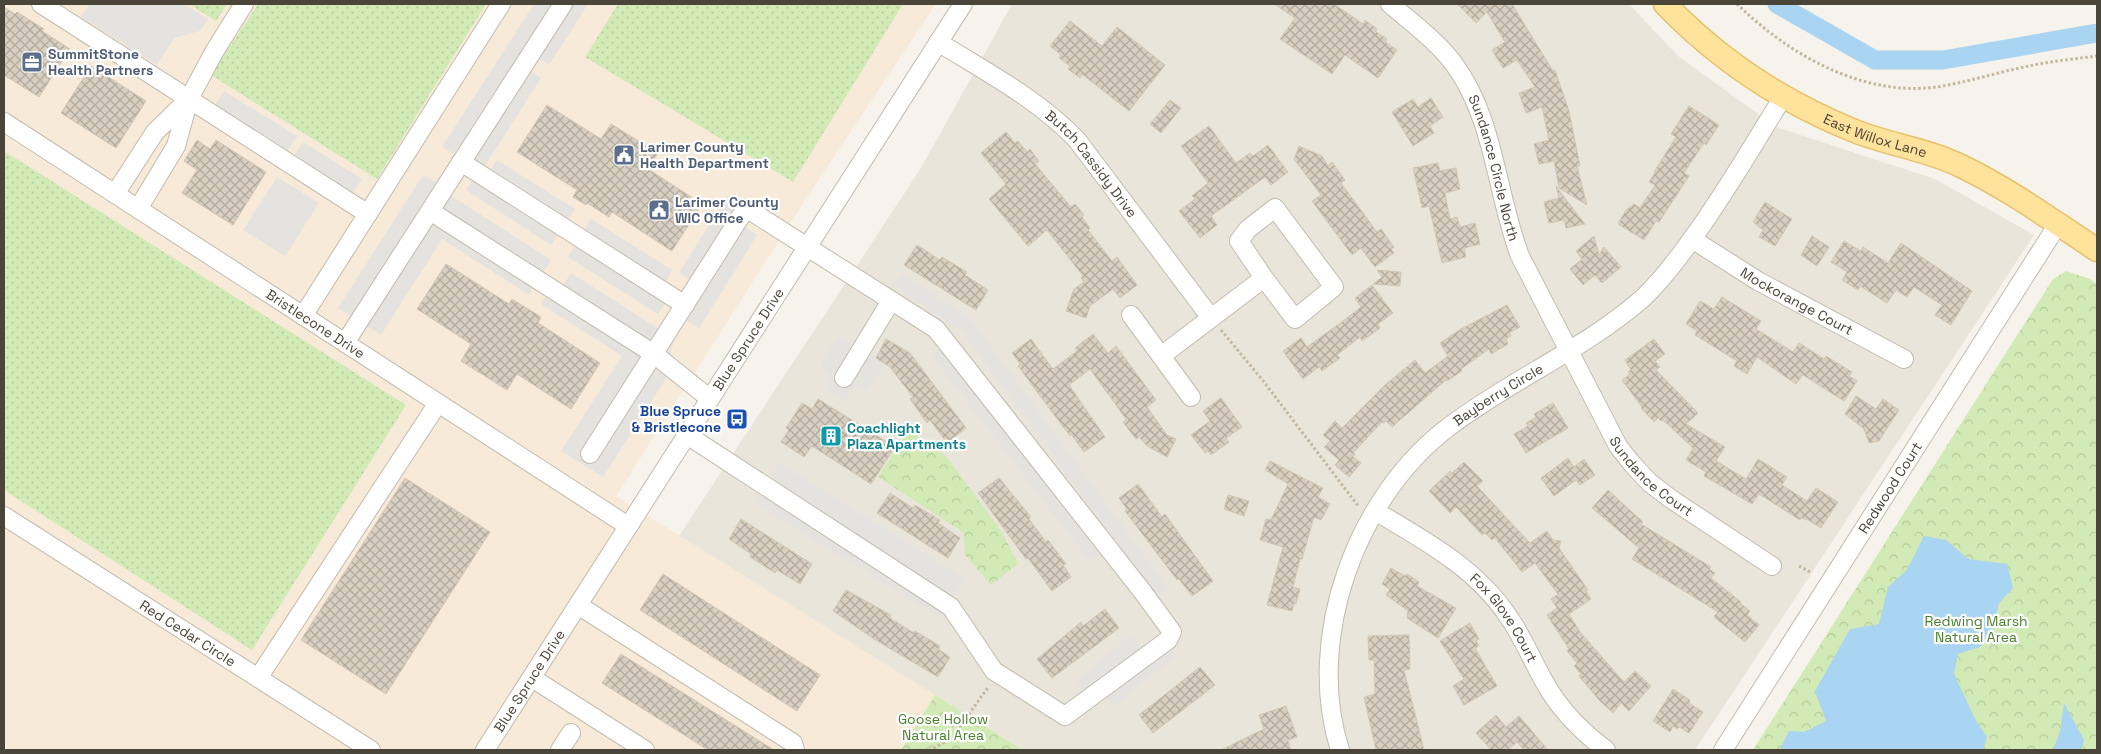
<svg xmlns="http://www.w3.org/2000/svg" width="2101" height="754" viewBox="0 0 2101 754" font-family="'Space Grotesk',sans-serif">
  <defs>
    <pattern id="grass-dots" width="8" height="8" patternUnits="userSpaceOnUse" patternTransform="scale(1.25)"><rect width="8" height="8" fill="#d2eab5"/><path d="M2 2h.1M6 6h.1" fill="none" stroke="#b6ca9c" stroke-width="1.8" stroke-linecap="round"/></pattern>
    <pattern id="park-crowns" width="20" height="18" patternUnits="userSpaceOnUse" patternTransform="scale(1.25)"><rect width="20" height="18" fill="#d2eab5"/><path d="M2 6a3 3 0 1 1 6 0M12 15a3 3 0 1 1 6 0" fill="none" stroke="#b6ca9c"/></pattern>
    <pattern id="building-cross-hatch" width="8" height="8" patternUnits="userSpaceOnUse" patternTransform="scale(1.25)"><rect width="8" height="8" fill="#d8cfc1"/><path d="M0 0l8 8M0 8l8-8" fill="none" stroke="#b1aa9e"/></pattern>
  </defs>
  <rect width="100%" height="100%" fill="#f6f3ec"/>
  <!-- residential -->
  <polygon fill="#eae5da" points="1012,4 1629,4 1678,56 1776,127 1935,179 2034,235 1695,750 1023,750 679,536 921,168"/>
  <!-- commercial -->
  <polygon fill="#f7ead8" points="4,4 936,4 800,208 616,496 935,695 900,750 4,750"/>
  <!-- grass -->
  <g fill="url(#grass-dots)">
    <polygon points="189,4 227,4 216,21"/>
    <polygon points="258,4 486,4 377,179 211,75"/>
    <polygon points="618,4 903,4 793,182 585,57"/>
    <polygon points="4,151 406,405 252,650 4,490"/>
  </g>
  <!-- park -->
  <g fill="url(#park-crowns)">
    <polygon points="2066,271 2090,279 2097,284 2097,750 1753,750 2053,279"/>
    <polygon points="908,430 946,456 1002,532 1018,564 991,585 965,555 964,533 878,477"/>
    <polygon points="935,695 1023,750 901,750"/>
  </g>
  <!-- parking -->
  <g fill="#e5e3e0">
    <polygon points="90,4 184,4 208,19 200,31 174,38 157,65 81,17"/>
    <polygon points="534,4 588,4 549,65 538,58 530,70 541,78 485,166 490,170 497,160 575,209 551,245 466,190 473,179 464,174 450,195 551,260 529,295 442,239 381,335 338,308 423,175 436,182 454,154 442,147"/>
    <polygon points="224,91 297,136 287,152 294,156 303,142 362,179 349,199 211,111"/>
    <polygon points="277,177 319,203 285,256 243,230"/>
    <polygon points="724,201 736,209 745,227 757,235 699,328 686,320 674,339 665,380 603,477 561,451 622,356 541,304 555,282 562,287 571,273 659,329 671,307 665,303 658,314 568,257 591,219 672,270 666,281 682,292 690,280 679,273"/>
    <polygon points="901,273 971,319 1168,588 1156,597 962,331 893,286"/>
    <polygon points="839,336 884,364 867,392 855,385 845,401 824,388 831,377 820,365"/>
    <polygon points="941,347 1099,554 1089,561 931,355"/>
    <polygon points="779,463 965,578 940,618 754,503"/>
    <polygon points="1159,634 1176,655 1114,707 1107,698 1093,703 1076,681 1131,635 1142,648"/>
  </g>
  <!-- water -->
  <g fill="#a9d4f2">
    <polygon points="1924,536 1946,540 1968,559 2007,564 2013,588 1999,603 1993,631 1980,647 1958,654 1954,674 1976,721 1987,737 1983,750 1780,750 1789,731 1804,732 1826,721 1815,691 1850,629 1879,624 1888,587 1907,570"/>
    <polygon points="2064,703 2084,740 2081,750 2053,750 2060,732"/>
  </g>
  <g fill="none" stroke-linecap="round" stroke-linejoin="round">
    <!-- canal -->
    <polyline stroke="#a9d4f2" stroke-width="19" points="1777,4 1875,60 1943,60 2097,33"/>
  </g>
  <!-- building -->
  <g fill="url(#building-cross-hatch)" stroke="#d3c7b4">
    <polygon points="1274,4 1334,4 1363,24 1365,20 1377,29 1375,31 1387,39 1385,42 1397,50 1378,78 1345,55 1332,74 1280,39 1295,18"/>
    <polygon points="1457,4 1512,4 1553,71 1555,70 1569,111 1580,166 1577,166 1587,205 1559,188 1554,161 1539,164 1534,144 1549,140 1542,107 1526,113 1519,93 1535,87 1517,60 1503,68 1492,50 1505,42 1487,12 1476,23"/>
    <polygon points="4,7 15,14 17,12 44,29 42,31 70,49 39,97 4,75"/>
    <polygon points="1070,21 1102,46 1117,27 1165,65 1129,111 1082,74 1080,78 1068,69 1070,66 1059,58 1061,55 1050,46"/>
    <polygon points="91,66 146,101 116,148 61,113"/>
    <polygon points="1431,98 1443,117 1430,126 1434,133 1413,146 1392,112 1413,99 1418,107"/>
    <polygon points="1170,100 1181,108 1161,133 1150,124"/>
    <polygon points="547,105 601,139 611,124 658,153 648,169 702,204 672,251 612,212 609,217 587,203 586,205 573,197 577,190 517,152"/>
    <polygon points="1689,106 1719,125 1706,145 1704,143 1684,173 1689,176 1659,222 1656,221 1644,240 1618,224 1626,210 1634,204 1640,208 1655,185 1649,182 1655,173 1654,172 1676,137 1671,134"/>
    <polygon points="1209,126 1236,163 1250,153 1253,156 1268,145 1288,172 1271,185 1265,177 1211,216 1217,225 1200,238 1179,211 1195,199 1192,196 1208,183 1181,146"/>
    <polygon points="1006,132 1015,143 1018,141 1027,152 1030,149 1039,161 1035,164 1071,207 1075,204 1084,215 1082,217 1090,228 1088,230 1112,261 1117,257 1137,285 1120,298 1113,289 1090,306 1086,318 1066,311 1074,289 1084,282 1081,278 1083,276 1047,230 1028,246 989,199 1006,184 981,153"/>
    <polygon points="197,140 210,149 216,140 266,172 233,225 182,193 197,170 184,161"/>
    <polygon points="1299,146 1322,156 1328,166 1332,162 1345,180 1341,183 1366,217 1377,232 1381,229 1394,247 1391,249 1394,253 1375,267 1361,248 1352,255 1312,201 1321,195 1294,159"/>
    <polygon points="1438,163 1440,171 1456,168 1460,189 1445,193 1450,219 1457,217 1460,227 1475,223 1480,244 1464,248 1466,257 1442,263 1429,206 1422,208 1413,168"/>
    <polygon points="1556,186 1564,197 1585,224 1566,228 1564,220 1549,223 1544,202 1559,198"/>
    <polygon points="1765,202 1792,219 1775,246 1759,237 1763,230 1753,222"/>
    <polygon points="1594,236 1599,255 1604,247 1621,267 1602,283 1595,275 1583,285 1570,269 1582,259 1576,251"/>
    <polygon points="1812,236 1829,247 1817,266 1801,255"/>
    <polygon points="1844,241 1861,251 1863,247 1888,263 1901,243 1972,291 1951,325 1935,315 1942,305 1914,287 1907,297 1896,290 1887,303 1860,286 1858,290 1842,280 1847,272 1831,262"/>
    <polygon points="917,245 940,260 942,257 967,272 965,275 988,290 976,310 904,265"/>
    <polygon points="446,264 509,304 512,299 541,317 538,323 600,363 571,409 517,374 507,390 461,361 471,344 417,309"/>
    <polygon points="1377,270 1401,272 1400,286 1373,284 1382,277"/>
    <polygon points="1372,285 1393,313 1378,324 1380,328 1362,341 1360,337 1337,355 1340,358 1322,371 1319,367 1303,379 1283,351 1301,338 1307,347 1343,321 1361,307 1355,298"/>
    <polygon points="1722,297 1761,321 1756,329 1793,352 1799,343 1824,359 1826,356 1852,372 1849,376 1857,381 1844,401 1803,375 1796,384 1757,357 1747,374 1734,366 1737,361 1695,335 1697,331 1686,324 1700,301 1714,309"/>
    <polygon points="1507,305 1520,327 1509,333 1511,336 1506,339 1508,344 1491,354 1489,349 1461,369 1462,371 1447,381 1446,380 1392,427 1386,421 1384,423 1382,422 1353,453 1355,454 1353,457 1361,463 1349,477 1335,465 1339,460 1324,447 1330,441 1323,435 1335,421 1342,428 1385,385 1415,360 1425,373 1448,356 1440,343 1461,329"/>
    <polygon points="1093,334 1108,353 1116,346 1156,400 1147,407 1167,435 1176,439 1167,457 1147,446 1139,437 1136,439 1123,422 1126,419 1090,369 1069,385 1105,437 1084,452 1071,434 1070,436 1018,366 1020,364 1012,353 1031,339 1053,369 1077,351 1075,348"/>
    <polygon points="886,339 910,353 966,428 947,443 930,420 927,423 910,399 913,397 890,367 876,358"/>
    <polygon points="1654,339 1665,354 1655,361 1660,367 1656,370 1698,413 1686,424 1725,447 1716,461 1746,479 1758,459 1787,477 1782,485 1807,501 1816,488 1838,502 1821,528 1808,520 1801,518 1800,520 1759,494 1752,504 1704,476 1706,472 1686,460 1693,448 1663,420 1661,421 1658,418 1654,422 1641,408 1642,407 1622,380 1630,374 1628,372 1631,370 1625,360"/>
    <polygon points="1856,396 1876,409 1883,399 1899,410 1879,441 1869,443 1864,429 1845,414"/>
    <polygon points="1221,398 1242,427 1226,438 1229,442 1211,455 1208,451 1205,453 1191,435 1210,421 1203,411"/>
    <polygon points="818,399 895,447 871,484 812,446 804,457 781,442 789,430 786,428 802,403 812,409"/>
    <polygon points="1553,403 1568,428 1526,453 1514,434 1528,426 1526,423 1536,417 1534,414"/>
    <polygon points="1568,458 1574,467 1584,459 1595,475 1580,485 1576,480 1554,496 1541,478"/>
    <polygon points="1270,461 1323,488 1318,497 1330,504 1321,520 1314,517 1302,559 1300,559 1293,587 1300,589 1296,604 1294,603 1292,611 1267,605 1283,547 1260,540 1266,519 1271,520 1288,484 1265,470"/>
    <polygon points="1464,462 1483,481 1477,486 1530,543 1547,531 1553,540 1561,541 1559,548 1588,590 1586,591 1591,599 1569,614 1580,632 1624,682 1635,671 1651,686 1629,711 1621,703 1613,713 1599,700 1579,676 1581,674 1574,666 1577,663 1567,651 1569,649 1547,615 1557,608 1551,599 1558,594 1535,563 1522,572 1495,538 1492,540 1485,533 1482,535 1456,507 1450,513 1429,491 1450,471 1452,473"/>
    <polygon points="405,478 490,532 386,694 301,640"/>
    <polygon points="999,478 1031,517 1029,519 1046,542 1048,540 1066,564 1063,565 1071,577 1052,591 1028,558 1026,559 978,493"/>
    <polygon points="1138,484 1162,517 1165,514 1213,581 1192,596 1179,579 1177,580 1125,511 1127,509 1119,498"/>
    <polygon points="1608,490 1643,522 1641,524 1711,567 1709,569 1715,573 1711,578 1741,602 1740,603 1750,611 1747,615 1759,625 1745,642 1715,618 1714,616 1718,612 1632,559 1639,548 1592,508"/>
    <polygon points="890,493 913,508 915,505 940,520 938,523 960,538 948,558 877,513"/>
    <polygon points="1228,495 1249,501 1244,516 1224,509"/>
    <polygon points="741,519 812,564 800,584 777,570 775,573 750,557 751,554 729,539"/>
    <polygon points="1391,568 1405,576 1407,574 1419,582 1417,586 1456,608 1438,638 1407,618 1408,611 1386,595 1390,589 1382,584"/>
    <polygon points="663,574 820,675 797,711 640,610"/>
    <polygon points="846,590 891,615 890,618 914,633 915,631 940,646 938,649 950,657 938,677 874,639 833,611"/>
    <polygon points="1105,609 1119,628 1052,678 1037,659 1081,622 1083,626"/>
    <polygon points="1470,623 1479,639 1476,641 1479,646 1475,648 1497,686 1464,705 1453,686 1464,679 1440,641"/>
    <polygon points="1409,635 1410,669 1404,670 1424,750 1376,750 1364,697 1375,694 1374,660 1369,660 1368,636"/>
    <polygon points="621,654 774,750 708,750 602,683"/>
    <polygon points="1200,667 1215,685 1153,733 1139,715"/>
    <polygon points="1673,689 1690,700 1689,703 1703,712 1689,733 1679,727 1677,729 1673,726 1670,732 1653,721"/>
    <polygon points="1286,706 1297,737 1288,740 1291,750 1221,750 1264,729 1259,715"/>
    <polygon points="1496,715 1506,727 1519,716 1548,750 1524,750 1517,742 1508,750 1491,750 1476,733"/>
  </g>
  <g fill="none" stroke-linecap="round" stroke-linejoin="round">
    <!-- minor casing -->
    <g stroke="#c2bbae" stroke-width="20">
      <g id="minor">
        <polyline points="41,4 368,214"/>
        <path id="s1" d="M1390 4C1412 23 1437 41 1454 64 1495 120 1496 193 1520 256L1618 446 1633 465 1650 483 1671 499 1772 566"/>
        <path id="s2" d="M938 42C986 72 1038 99 1077 140L1211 318"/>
        <polyline points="189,99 214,52 244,4"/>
        <path id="s3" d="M4 122 628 526"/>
        <polyline points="461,162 685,305"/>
        <polyline points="115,194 155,132 189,99 176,146 138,209"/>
        <polyline points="430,211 654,354 710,399"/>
        <path id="s4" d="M1692 239 1758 281 1904 359"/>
        <polyline points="1131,315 1191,397"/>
        <polyline points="303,316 501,4"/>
        <polyline points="345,343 563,4"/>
        <polyline points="1161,356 1264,278 1239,241 1248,229 1275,208 1334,287 1295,319 1264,278"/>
        <polyline points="844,378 891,301"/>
        <polyline points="590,454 746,208 936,329 1142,591 1172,632 1168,640 1065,716 994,671 951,607 687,435"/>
        <path id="s5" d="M1375 511C1424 540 1476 568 1508 616 1525 640 1535 668 1551 693 1566 716 1585 734 1606 750"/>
        <path id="s6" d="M4 516 371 750"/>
        <polyline points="578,605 793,743 795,750"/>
        <polyline points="258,678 438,403"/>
        <polyline points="532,678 645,750"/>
        <path id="s7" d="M485 750 963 4"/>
        <polyline points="560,750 571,733"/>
        <path id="s8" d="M1340 750C1304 638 1357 495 1450 426 1512 379 1585 349 1643 298 1662 280 1677 260 1692 239 1725 194 1753 145 1783 97"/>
        <path id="s9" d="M1723 750 2058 224"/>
      </g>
    </g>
    <!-- major casing -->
    <g stroke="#e6c16a" stroke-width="25">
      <g id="major">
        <path id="s10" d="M1665 4C1719 60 1784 103 1857 132 1891 145 1929 150 1961 166 2009 189 2053 221 2097 250"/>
      </g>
    </g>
    <!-- path -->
    <g stroke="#c4b79f" stroke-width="3" stroke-dasharray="2.5 2.5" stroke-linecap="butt">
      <path d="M1737 4C1788 54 1862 97 1937 87 1968 82 1999 72 2029 66 2051 61 2075 59 2097 56"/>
      <polyline points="1221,330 1264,382 1359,507"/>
      <polyline points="1799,566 1812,573"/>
      <polyline points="919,750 931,750 952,738 989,686"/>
    </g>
    <!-- minor -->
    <use href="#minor" stroke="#fff" stroke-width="18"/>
    <!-- major -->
    <use href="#major" stroke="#ffe39c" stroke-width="22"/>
  </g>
  <!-- icons -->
  <defs>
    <g id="office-square" transform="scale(1.125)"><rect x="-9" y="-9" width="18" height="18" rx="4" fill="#5c6f8a" stroke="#fff"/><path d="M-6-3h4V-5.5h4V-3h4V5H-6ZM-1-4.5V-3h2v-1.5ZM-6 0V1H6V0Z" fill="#fff"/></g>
    <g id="civic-square" transform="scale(1.125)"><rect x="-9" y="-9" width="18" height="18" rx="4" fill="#5c6f8a" stroke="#fff"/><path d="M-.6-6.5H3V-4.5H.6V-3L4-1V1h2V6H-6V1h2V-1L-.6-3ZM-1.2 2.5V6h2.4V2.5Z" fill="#fff"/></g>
    <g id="bus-square" transform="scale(1.125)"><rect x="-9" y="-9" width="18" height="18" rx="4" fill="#1a4fb4" stroke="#fff"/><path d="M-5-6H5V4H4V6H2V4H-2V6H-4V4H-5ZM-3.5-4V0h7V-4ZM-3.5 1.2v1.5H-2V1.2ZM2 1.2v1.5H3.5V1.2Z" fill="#fff"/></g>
    <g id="building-square" transform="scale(1.125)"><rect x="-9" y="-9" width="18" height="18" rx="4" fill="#0f9aa8" stroke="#fff"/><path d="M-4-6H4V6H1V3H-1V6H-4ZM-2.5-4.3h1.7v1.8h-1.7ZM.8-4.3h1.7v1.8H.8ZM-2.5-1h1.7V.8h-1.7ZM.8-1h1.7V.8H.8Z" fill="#fff"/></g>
  </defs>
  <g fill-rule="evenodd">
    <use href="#office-square" x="32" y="62"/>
    <use href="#civic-square" x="624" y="155"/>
    <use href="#civic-square" x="659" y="210"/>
    <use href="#bus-square" x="737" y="419"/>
    <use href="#building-square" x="831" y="436"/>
  </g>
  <g text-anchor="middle" stroke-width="4.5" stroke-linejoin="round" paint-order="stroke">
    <!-- service labels -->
    <g font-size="14" font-weight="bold" fill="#4e5e75" stroke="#fff" text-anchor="start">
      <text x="48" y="59">SummitStone<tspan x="48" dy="16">Health Partners</tspan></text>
      <text x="640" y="152">Larimer County<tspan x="640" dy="16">Health Department</tspan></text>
      <text x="675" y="207">Larimer County<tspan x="675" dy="16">WIC Office</tspan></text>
    </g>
    <!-- street labels -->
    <g font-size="14" fill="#4b4439" stroke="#fff">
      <text dy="5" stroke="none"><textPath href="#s10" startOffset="251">East Willox Lane</textPath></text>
      <text dy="5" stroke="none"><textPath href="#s2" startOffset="198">Butch Cassidy Drive</textPath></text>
      <text dy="5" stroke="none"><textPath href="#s1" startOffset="200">Sundance Circle North</textPath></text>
      <text dy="5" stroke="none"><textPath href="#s4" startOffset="122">Mockorange Court</textPath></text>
      <text dy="5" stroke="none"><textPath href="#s3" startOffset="371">Bristlecone Drive</textPath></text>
      <text dy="5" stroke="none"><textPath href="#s7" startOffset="488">Blue Spruce Drive</textPath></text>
      <text dy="5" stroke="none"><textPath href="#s8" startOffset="420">Bayberry Circle</textPath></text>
      <text dy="5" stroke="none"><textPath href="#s1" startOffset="551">Sundance Court</textPath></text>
      <text dy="5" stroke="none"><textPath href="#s9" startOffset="311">Redwood Court</textPath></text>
      <text dy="5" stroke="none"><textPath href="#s5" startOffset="170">Fox Glove Court</textPath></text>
      <text dy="5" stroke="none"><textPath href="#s6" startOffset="218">Red Cedar Circle</textPath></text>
      <text dy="5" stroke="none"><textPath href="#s7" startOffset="82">Blue Spruce Drive</textPath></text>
    </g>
    <!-- transit labels -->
    <g font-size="14" font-weight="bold" fill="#164399" stroke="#fff" text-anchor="end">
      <text x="721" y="416">Blue Spruce<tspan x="721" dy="16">&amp; Bristlecone</tspan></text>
    </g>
    <!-- culture labels -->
    <g font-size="14" font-weight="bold" fill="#0d838f" stroke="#fff" text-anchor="start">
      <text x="847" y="433">Coachlight<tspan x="847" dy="16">Plaza Apartments</tspan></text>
    </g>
    <!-- park labels -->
    <g font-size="14" fill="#4a7f2a" stroke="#fff">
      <text x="1976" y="626">Redwing Marsh<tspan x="1976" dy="16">Natural Area</tspan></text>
      <text x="943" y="724">Goose Hollow<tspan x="943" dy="16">Natural Area</tspan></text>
    </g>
  </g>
  <!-- border -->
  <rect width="2101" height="754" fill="none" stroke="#4b4439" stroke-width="10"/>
</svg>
